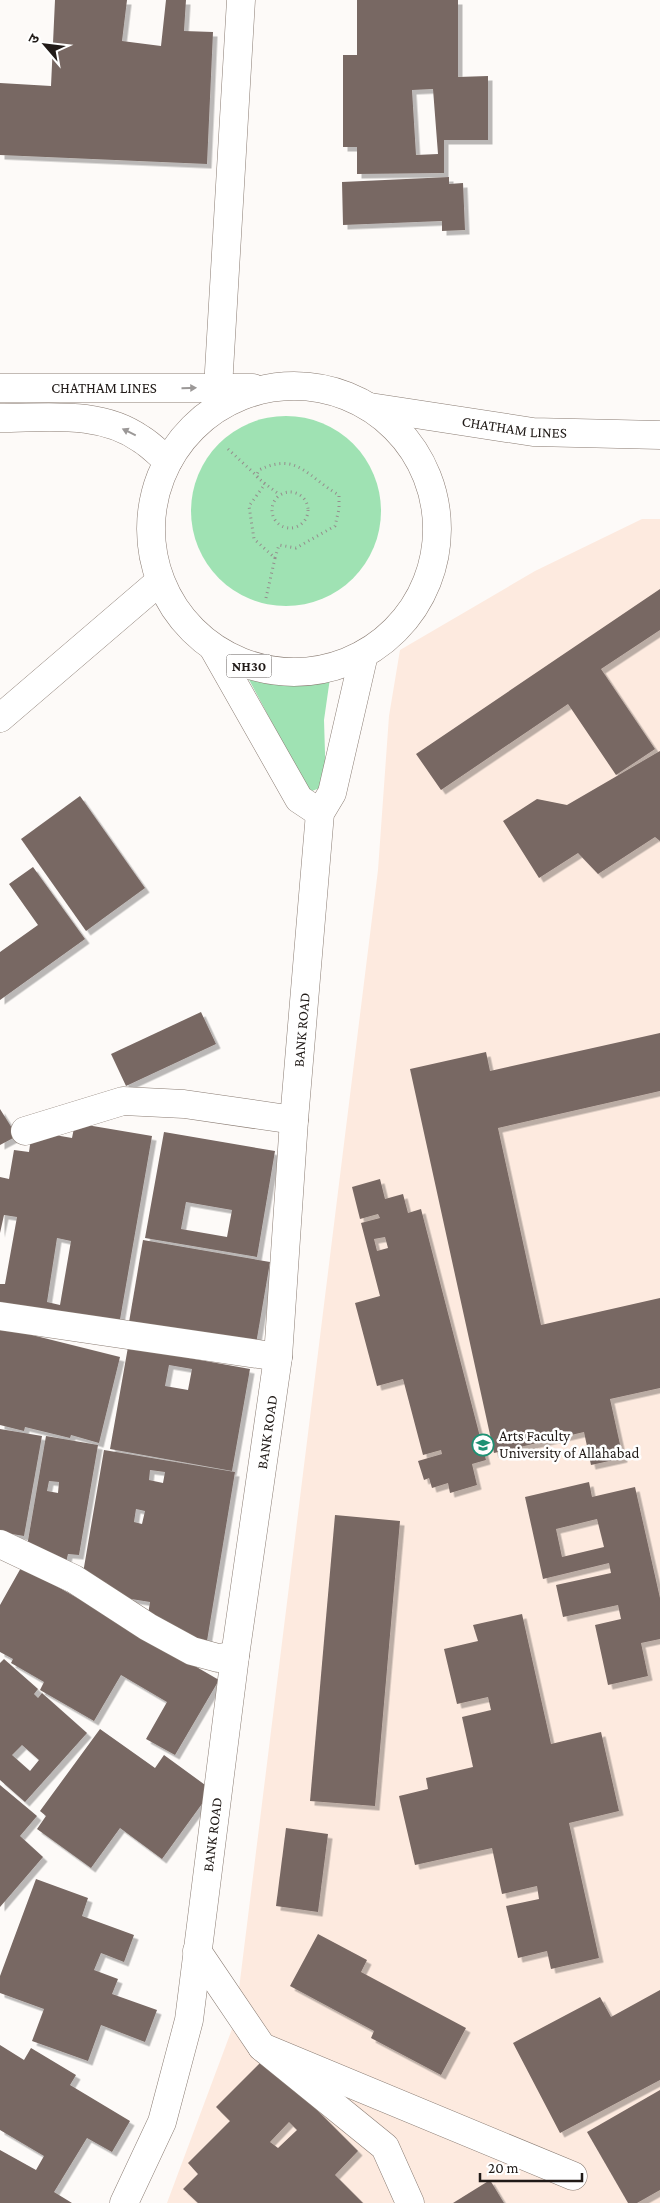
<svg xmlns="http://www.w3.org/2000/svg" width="660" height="2203" viewBox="0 0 660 2203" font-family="'Crimson Pro','Noto Sans Devanagari',serif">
  <defs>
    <filter id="shadow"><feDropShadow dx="4.5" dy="4.5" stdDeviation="0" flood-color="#0004"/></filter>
  </defs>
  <rect width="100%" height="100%" fill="#fdfaf8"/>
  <!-- built -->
  <polygon fill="#fdeadf" points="642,519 660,519 660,2203 167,2203 235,2021 378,870 389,716 400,650 535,571"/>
  <!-- green -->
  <g fill="#9fe2b3">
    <circle cx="286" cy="511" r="95"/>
    <path d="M321 673 330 678 324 720 326 786 309 792 247 676C272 675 297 679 321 673Z"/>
  </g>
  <!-- building -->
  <g fill="#786863" fill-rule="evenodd" filter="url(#shadow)">
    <polygon points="55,0 127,0 122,41 161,46 166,0 186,0 184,31 213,32 207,164 0,155 0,83 51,86"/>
    <path d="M357 0H458V77L488 76V140H444V173L357 174V147H343V55H357ZM433 89 438 154 416 155 412 90Z"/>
    <polygon points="449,177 449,184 463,183 465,230 442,231 442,221 343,225 342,182"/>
    <polygon points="660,589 660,630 601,669 655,749 616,775 568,704 441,790 416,754"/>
    <polygon points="660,751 660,841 655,837 598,874 578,853 539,878 503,821 537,799 567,805"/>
    <polygon points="80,796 145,888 86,931 21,839"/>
    <polygon points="33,867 85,939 0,1000 0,952 38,925 9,884"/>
    <polygon points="201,1012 216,1044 126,1086 111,1054"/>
    <polygon points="660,1033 660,1091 498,1128 541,1325 660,1298 660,1388 610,1399 623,1458 591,1465 584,1432 494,1453 410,1069 486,1052 490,1071"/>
    <polygon points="0,1109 17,1136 0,1145"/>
    <path d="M75 1123 152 1136 118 1331 0 1311V1284H5L17 1217 4 1215 0 1233V1177L9 1179 14 1150 29 1152 32 1131 72 1138ZM57 1238 71 1241 60 1305 47 1302Z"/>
    <path d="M164 1132 275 1151 257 1257 145 1238ZM186 1202 232 1210 227 1237 181 1229Z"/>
    <path d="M380 1179 385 1199 403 1194 408 1213 421 1209 486 1460 472 1464 477 1485 450 1493 448 1483 432 1488 429 1478 424 1480 418 1461 442 1454 441 1450 423 1455 403 1379 377 1386 355 1303 380 1296 361 1223 380 1218 378 1214 360 1219 352 1187ZM385 1237 388 1248 377 1251 374 1239Z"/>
    <polygon points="143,1240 270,1262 255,1350 128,1328"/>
    <polygon points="0,1327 120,1357 99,1443 71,1435 70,1438 25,1427 24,1431 0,1425"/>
    <path d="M128 1347 250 1369 232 1471 110 1449ZM169 1365 192 1369 188 1390 165 1386Z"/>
    <polygon points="0,1429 42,1436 24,1536 0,1532"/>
    <path d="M46 1436 98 1445 79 1555 68 1554 65 1567 26 1552ZM49 1481 59 1482 58 1493 47 1491Z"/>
    <path d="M104 1450 235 1472 207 1641 172 1635 174 1625 147 1621 150 1602 106 1595 107 1583 82 1579ZM150 1470 165 1472 163 1483 149 1480ZM136 1509 145 1511 142 1524 134 1522Z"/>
    <path d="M589 1482 592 1497 635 1487 660 1598V1639L641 1643 648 1676 608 1685 595 1625 621 1619 618 1605 563 1617 556 1585 611 1573 609 1563 543 1579 525 1497ZM597 1519 604 1547 562 1557 556 1529Z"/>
    <polygon points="335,1515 400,1521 375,1806 310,1801"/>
    <polygon points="22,1566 219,1680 175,1755 146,1739 167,1702 121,1675 94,1721 40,1690 44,1682 11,1663 13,1659 0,1652 0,1605"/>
    <polygon points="522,1614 551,1744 601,1732 619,1811 569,1823 599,1958 551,1969 547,1951 518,1958 506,1906 539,1899 537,1886 502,1894 492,1848 415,1865 399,1796 428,1789 426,1778 473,1767 462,1717 491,1710 488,1697 457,1704 444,1649 478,1641 473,1625"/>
    <path d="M4 1659 38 1689 34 1694 38 1698 42 1693 87 1733 25 1802 0 1780V1663ZM22 1745 39 1760 30 1771 12 1755Z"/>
    <polygon points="100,1729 155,1768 164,1755 212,1790 162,1859 120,1828 91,1868 37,1829 46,1816 40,1811"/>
    <polygon points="0,1785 37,1816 20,1836 43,1857 0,1907"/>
    <polygon points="286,1828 328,1834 318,1912 276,1906"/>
    <polygon points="36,1879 88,1898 82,1916 134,1935 124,1962 101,1953 94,1970 118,1979 112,1994 157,2010 145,2042 101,2025 88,2061 32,2041 44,2009 0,1993 0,1976"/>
    <polygon points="318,1934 367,1960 361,1972 466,2028 441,2075 371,2038 374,2031 290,1986"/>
    <polygon points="660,1990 660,2080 560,2133 513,2043 600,1997 611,2017"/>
    <polygon points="0,2045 24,2060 31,2048 76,2075 70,2085 130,2121 112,2152 87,2138 54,2192 72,2203 0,2203 0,2150 36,2170 44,2156 0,2130"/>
    <path d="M265 2058 358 2151 335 2175 363 2203H198L183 2189 198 2174 188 2163 230 2121 216 2107ZM289 2122 297 2130 278 2148 270 2142Z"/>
    <polygon points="660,2090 660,2190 637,2203 628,2203 587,2132"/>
    <polygon points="490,2180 504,2203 453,2203"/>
  </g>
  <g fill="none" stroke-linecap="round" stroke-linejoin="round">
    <!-- street casing -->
    <g stroke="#8a7c73" stroke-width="29">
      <g id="street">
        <polyline points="218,388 241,0"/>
        <polyline points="0,718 160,581"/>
        <polyline points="25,1131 123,1101 184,1104 294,1120"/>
        <polyline points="0,1316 278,1357"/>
        <polyline points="0,1544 74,1579 148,1627 192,1651 218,1658 235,1656"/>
        <polyline points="197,1951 262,2047 385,2147 410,2203"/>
        <polyline points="262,2047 573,2176"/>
      </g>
    </g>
    <!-- secondary casing -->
    <g stroke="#8a7c73" stroke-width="29">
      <g id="secondary">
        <polyline points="214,649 299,799 320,813"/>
        <path id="s1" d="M124 2203 162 2122 189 2020 235 1656 278 1357 294 1120 320 813 332 793 364 654"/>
      </g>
    </g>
    <!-- highway casing -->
    <g stroke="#8a7c73" stroke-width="29">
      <g id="highway">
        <circle cx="294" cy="529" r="143"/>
        <path id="s2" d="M0 388H253"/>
        <path id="s3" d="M370 407 533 432 660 435"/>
        <path d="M0 418C47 418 100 410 141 439 151 445 159 454 168 461"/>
      </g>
    </g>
    <!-- path -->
    <g stroke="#948f8d" stroke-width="3" stroke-dasharray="1 4" stroke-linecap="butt">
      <polyline points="228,449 258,477"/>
      <polyline points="264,483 280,495"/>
      <circle cx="290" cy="510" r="18"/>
      <path d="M266 598 275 558 254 539 249 506 265 484 256 476 259 470C298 451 308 478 339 495V509L335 526 296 548 279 545 275 558"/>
    </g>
    <!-- street -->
    <use href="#street" stroke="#fff" stroke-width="28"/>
    <!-- secondary -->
    <use href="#secondary" stroke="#fff" stroke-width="28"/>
    <!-- highway -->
    <use href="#highway" stroke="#fff" stroke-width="28"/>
  </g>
  <!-- one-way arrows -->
  <defs><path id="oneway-solid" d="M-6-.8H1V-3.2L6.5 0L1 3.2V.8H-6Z" transform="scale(1.25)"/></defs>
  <g fill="#9b9897">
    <use href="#oneway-solid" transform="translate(189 388) rotate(-1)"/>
    <use href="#oneway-solid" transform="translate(129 432) rotate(-154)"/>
  </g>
  <!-- icons -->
  <defs>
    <g id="university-ring" transform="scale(1.125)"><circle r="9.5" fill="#fff" stroke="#1d9173" stroke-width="1.5"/><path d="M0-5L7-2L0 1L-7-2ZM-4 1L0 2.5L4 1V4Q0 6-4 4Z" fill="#1d9173"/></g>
  </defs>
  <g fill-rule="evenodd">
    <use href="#university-ring" x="483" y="1445"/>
  </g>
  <g text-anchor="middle" stroke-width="5" stroke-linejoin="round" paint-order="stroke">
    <!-- shield labels -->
    <rect fill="#fff" stroke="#645f5d" stroke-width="1" x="226.5" y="654.5" width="45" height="23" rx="4"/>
    <g font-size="14" font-weight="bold" fill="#211b18">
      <text x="249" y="671">NH30</text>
    </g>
    <!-- street labels -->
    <g font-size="15" fill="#211b18" stroke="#fff">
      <text dy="5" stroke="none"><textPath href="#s2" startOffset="104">CHATHAM LINES</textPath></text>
      <text dy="5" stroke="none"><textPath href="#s3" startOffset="146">CHATHAM LINES</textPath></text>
      <text dy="5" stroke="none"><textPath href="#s1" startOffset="1192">BANK ROAD</textPath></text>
      <text dy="5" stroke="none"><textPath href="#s1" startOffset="788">BANK ROAD</textPath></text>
      <text dy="5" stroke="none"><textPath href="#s1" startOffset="382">BANK ROAD</textPath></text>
    </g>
    <!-- poi labels -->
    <g font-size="15" fill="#211b18" stroke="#fff" text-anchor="start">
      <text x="499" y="1441">Arts Faculty<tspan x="499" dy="17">University of Allahabad</tspan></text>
    </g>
  </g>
  <!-- north arrow -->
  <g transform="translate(45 45) rotate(298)" stroke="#ffffff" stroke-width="4" paint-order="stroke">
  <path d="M0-4L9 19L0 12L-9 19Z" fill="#211b18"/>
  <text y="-8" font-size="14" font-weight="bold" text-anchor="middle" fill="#211b18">उ</text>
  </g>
  <!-- scale -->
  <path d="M480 2173v8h102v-8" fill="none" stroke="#211b18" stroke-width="2.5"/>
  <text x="488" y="2173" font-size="15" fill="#211b18" stroke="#ffffff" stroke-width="4" paint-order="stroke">20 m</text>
</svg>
